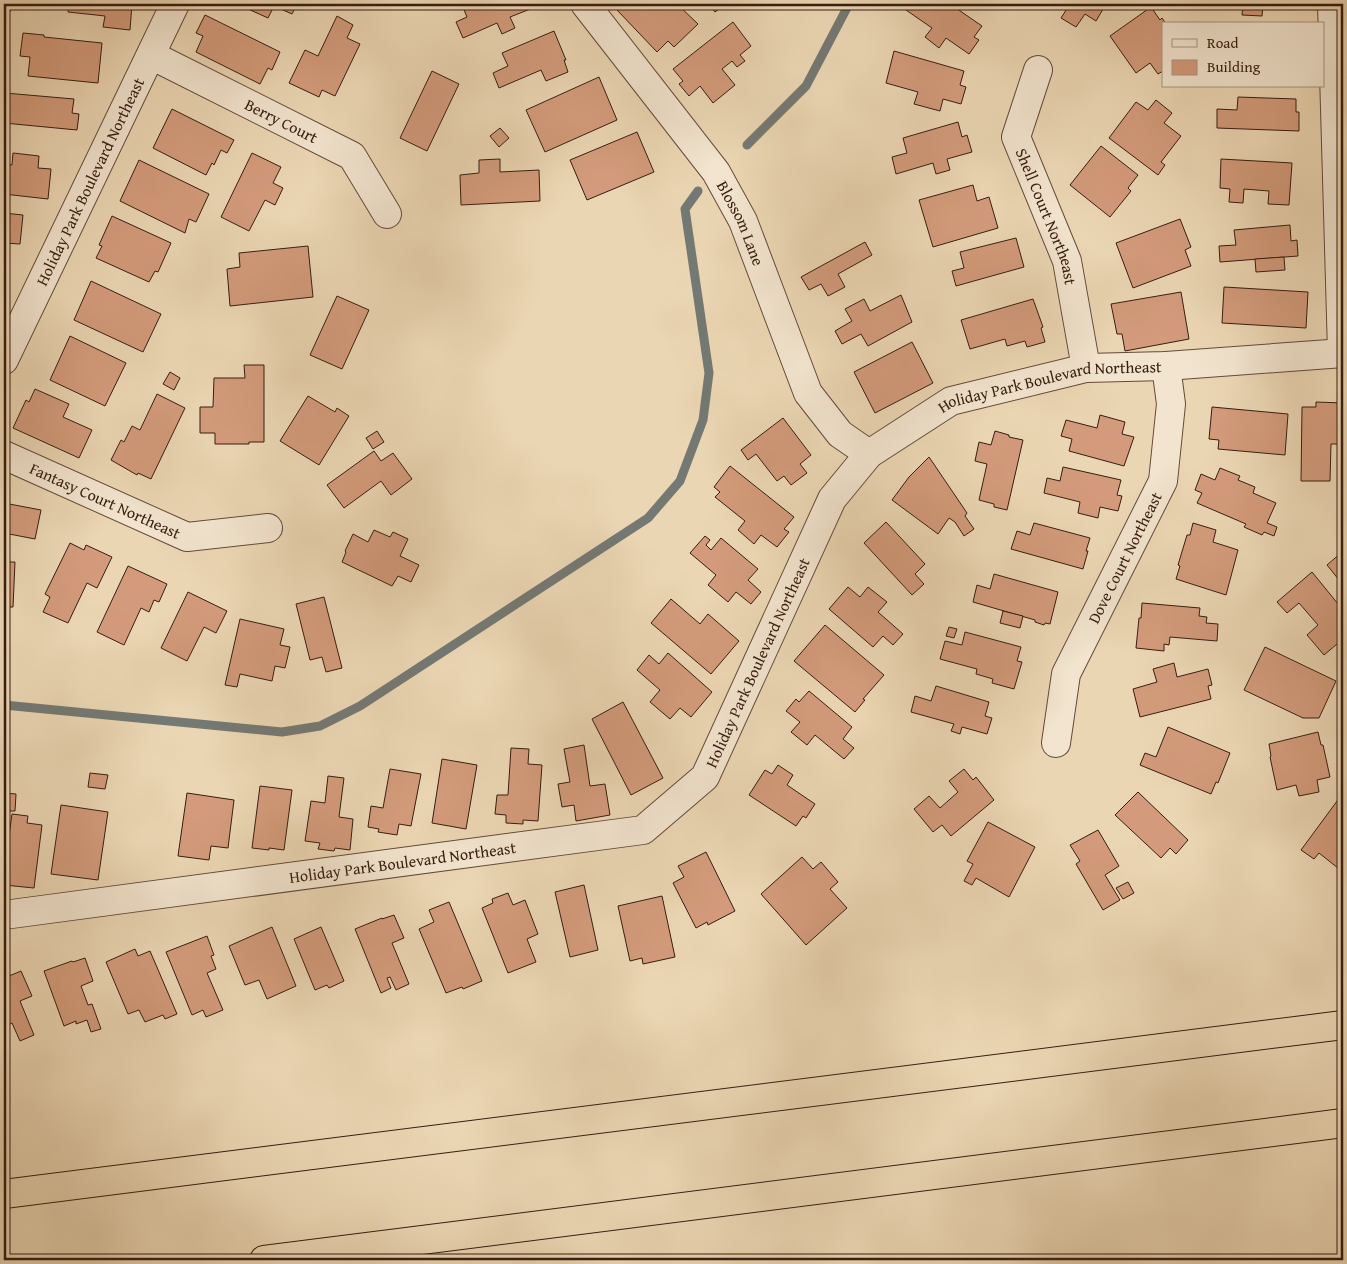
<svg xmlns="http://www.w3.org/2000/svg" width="1347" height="1264" viewBox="0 0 1347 1264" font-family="'Gentium Book Plus',serif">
  <defs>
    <pattern id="forest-firs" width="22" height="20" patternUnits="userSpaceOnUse" patternTransform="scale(1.25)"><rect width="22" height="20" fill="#b8bd8b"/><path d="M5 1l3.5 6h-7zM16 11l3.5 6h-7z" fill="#9fa277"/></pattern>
  </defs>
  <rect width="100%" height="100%" fill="#ebd6b3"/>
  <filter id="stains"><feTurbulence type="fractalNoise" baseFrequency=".004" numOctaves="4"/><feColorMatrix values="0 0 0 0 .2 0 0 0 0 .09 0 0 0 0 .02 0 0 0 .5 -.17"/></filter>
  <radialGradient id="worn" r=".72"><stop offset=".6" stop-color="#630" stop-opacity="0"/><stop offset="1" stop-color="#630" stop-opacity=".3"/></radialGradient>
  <!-- forest -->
  <polygon fill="url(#forest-firs)" stroke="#786d4e" points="4,4 14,4 4,23"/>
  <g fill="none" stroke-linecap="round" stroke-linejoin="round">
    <!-- stream -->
    <g stroke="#747974" stroke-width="9">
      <polyline points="747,145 806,86 849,4"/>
      <polyline points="4,705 282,732 320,726 360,706 648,518 680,481 703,420 709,373 685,209 698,191"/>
    </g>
  </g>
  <!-- building -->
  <g fill="#d39b7b" stroke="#371d10">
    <polygon points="69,4 132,4 130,30 103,27 105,16 68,12"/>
    <polygon points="237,4 297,4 292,14 274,6 268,18"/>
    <polygon points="465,4 531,4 533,8 510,17 515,28 502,34 497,23 463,38 456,22 467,17 462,5"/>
    <polygon points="624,4 677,4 698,24 674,47 668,41 657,52 617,10"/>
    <polygon points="708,4 726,4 715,12"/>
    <polygon points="910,4 950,4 982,26 974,37 979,40 969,54 946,38 939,48 925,37 932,28 906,10"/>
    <polygon points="1070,4 1106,4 1096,21 1085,14 1076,27 1061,18"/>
    <polygon points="1243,4 1263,4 1262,16 1242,15"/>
    <polygon points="1151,7 1160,20 1162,18 1166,24 1163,24 1163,71 1158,74 1150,63 1136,73 1110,36"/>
    <polygon points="205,15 280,52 272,70 268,68 260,84 196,52 203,36 196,33"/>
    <polygon points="337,16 353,25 347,38 360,44 335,96 322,90 319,97 289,83 305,50 318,56"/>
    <polygon points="733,22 751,46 740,55 745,61 737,67 732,61 722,69 735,85 713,103 700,86 689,96 679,84 683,81 673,69"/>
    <polygon points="554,31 566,60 564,60 568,72 546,81 541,70 499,88 493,73 508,66 502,53"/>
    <polygon points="23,33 44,35 44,37 102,43 98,83 28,76 30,57 20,56"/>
    <polygon points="894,51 964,71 960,85 966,87 961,104 943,99 940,111 914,104 918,92 886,83"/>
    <polygon points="432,71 459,84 427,151 400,138"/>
    <polygon points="599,77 617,120 545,152 526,110"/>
    <polygon points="5,93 74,99 72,113 79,114 77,130 4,123"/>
    <polygon points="1238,97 1296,99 1296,112 1299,112 1299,131 1217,128 1217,109 1237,110"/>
    <polygon points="1156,100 1172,113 1164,123 1181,136 1161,162 1165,165 1158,175 1109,138 1136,102 1148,110"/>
    <polygon points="172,109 234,140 227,153 221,150 214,165 212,163 206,175 153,148"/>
    <polygon points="958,122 962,137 967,135 972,152 947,159 950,170 936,174 933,163 896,174 892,157 907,153 903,138"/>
    <polygon points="500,128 509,138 499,147 490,136"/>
    <polygon points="637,132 654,172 587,200 570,160"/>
    <polygon points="1101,146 1138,175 1128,188 1131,191 1110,217 1070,185"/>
    <polygon points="13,153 39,156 38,168 51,169 48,199 4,194 4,164 12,165"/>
    <polygon points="252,153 281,167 273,183 283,188 275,205 265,200 249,231 221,217"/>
    <polygon points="500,159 500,172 539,170 540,201 461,205 460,175 479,173 479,160"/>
    <polygon points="1221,159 1292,163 1289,205 1268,204 1269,191 1244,189 1243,203 1229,202 1230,189 1220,188"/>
    <polygon points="139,160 209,194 196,222 189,219 185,233 120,201"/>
    <polygon points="973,185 977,201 989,197 998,228 933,247 919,200"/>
    <polygon points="4,213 23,215 20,244 4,243"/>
    <polygon points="112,216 171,243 158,272 155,271 149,282 96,258 102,246 99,245"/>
    <polygon points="1180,219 1191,247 1185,250 1191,266 1133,288 1116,243"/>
    <polygon points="1290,225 1291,241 1297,240 1298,256 1220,262 1219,246 1236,245 1234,230"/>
    <polygon points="1016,238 1024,267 956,286 952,271 964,268 960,252"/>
    <polygon points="865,242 872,255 838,274 845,287 828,296 821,284 809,290 801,277"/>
    <polygon points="308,246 313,297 230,306 227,269 240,267 239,253"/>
    <polygon points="1284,257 1285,270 1256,272 1255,259"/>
    <polygon points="91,281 161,314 143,352 74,320"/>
    <polygon points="1224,287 1308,292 1306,328 1222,323"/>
    <polygon points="1181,292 1189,339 1125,351 1122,334 1117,334 1111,304"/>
    <polygon points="901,295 912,322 868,346 861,334 842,344 835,331 852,321 845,309 864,299 870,311"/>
    <polygon points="337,296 369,310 342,369 310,355"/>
    <polygon points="1033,299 1043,327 1041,328 1045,342 1027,347 1025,341 1007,346 1005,339 970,349 961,320"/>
    <polygon points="70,336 126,363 105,406 50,380"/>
    <polygon points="912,342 933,383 875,413 854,372"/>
    <polygon points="244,365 264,365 264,442 249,442 249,444 215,444 215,433 200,433 200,407 213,407 214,378 245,378"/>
    <polygon points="170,372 180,378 174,390 163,384"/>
    <polygon points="35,389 69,404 63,417 92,430 79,458 13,428 26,400 29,402"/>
    <polygon points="157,394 185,408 151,479 138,473 137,475 111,460 121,440 124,442 132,426 140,430"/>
    <polygon points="308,396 335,412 337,408 349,416 319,465 280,441"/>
    <polygon points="1316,402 1343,403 1343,426 1340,426 1339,444 1331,444 1330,481 1301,481 1302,407 1316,407"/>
    <polygon points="1212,407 1288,414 1285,455 1218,449 1219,440 1209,439"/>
    <polygon points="1100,415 1125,422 1122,434 1134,437 1124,466 1069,451 1072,439 1061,436 1066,420 1097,428"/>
    <polygon points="783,418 811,455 800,464 807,473 791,485 784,476 777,481 756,454 748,460 741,450"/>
    <polygon points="377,431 384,442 373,449 366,438"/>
    <polygon points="995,431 1009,435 1009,437 1023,440 1007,510 994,507 994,504 979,500 987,464 975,461 979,442 991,445"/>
    <polygon points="374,451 381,461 393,453 412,479 391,495 381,481 344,508 327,485"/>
    <polygon points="929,457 967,513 965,516 974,529 964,536 955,522 949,518 938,534 892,500 909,477"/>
    <polygon points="730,466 794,517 784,529 789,532 777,547 761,535 754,544 738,530 745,521 715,497 720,492 714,487"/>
    <polygon points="1063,467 1121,480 1117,495 1122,496 1118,511 1100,507 1098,518 1078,513 1080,502 1044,493 1047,478 1060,481"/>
    <polygon points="1220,468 1240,476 1238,480 1255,487 1253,493 1276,503 1267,523 1277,527 1274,536 1264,532 1262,535 1244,527 1246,524 1197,503 1202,493 1195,490 1201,474 1215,480"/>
    <polygon points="4,503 41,510 35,539 4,533"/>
    <polygon points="886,522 925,564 915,574 924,584 912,595 864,543"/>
    <polygon points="1034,523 1090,538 1086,551 1088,551 1083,569 1011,549 1017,531 1030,535"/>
    <polygon points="1193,523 1216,530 1213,542 1238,550 1226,595 1176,579 1180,566 1178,565 1187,535 1190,535"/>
    <polygon points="374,530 390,537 393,532 408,539 400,556 419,565 411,582 398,576 392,586 342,562 346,552 345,551 353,534 368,542"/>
    <polygon points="705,536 710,540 706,545 711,550 721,538 758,569 748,580 761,592 751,604 736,592 728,602 708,585 716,575 690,553"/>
    <polygon points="70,543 84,550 86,545 112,557 97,588 87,583 68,623 43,612 50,597 45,594"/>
    <polygon points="1342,552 1343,553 1343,585 1327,565"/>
    <polygon points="4,562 15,562 13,607 4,607"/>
    <polygon points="128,566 167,584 159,602 154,600 149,612 141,608 124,645 97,632"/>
    <polygon points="1312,572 1343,610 1343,639 1324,655 1307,635 1318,625 1299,603 1287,613 1277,602"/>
    <polygon points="994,574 1058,592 1050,624 1045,623 1044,625 1035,622 1035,620 973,602 977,585 990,589"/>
    <polygon points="848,587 860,597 868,587 887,602 878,612 903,634 893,645 883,636 873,647 829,609"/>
    <polygon points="188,592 227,611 216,633 204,627 187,661 161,648"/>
    <polygon points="324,597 342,668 326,672 322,657 310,660 296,604"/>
    <polygon points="671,599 700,624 708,614 739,641 711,674 651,623"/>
    <polygon points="1142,603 1200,608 1199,616 1207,617 1206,623 1218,624 1217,641 1170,637 1169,645 1164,644 1164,651 1136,648 1139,618 1141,618"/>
    <polygon points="1003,611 1023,616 1020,628 1000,623"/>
    <polygon points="240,619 284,629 280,645 290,647 285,668 275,666 272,681 240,674 237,687 225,685"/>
    <polygon points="825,625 884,675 863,699 865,700 855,712 794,661"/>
    <polygon points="949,627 957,629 954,638 946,636"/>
    <polygon points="965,632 1021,647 1017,661 1022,662 1014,689 992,683 993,679 976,674 977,669 940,659 945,641 962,645"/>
    <polygon points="1265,647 1336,681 1319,718 1303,718 1244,690"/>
    <polygon points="668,653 712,692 691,717 680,708 670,719 650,702 660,690 637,670 649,655 659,664"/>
    <polygon points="1174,663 1177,677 1208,669 1212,685 1208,686 1211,699 1140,717 1133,689 1157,682 1153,669"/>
    <polygon points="936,686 989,702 985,716 992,718 987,734 962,727 960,734 951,731 954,724 911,712 915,696 931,701"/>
    <polygon points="809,691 852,727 843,739 854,748 844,759 815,735 807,745 791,732 800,722 786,711 796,699 799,702"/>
    <polygon points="623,702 663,778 631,795 592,719"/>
    <polygon points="1168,727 1230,753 1218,783 1216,782 1211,794 1140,765 1145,753 1156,757"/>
    <polygon points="1318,732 1321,745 1323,745 1330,777 1317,780 1319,792 1299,796 1296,785 1277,790 1270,757 1271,756 1269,744"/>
    <polygon points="584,745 590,786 605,784 610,815 576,821 574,805 562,807 558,784 570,782 564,749"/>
    <polygon points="511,748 529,749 528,764 542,765 538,821 523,820 523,824 506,823 506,815 495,814 497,795 508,795"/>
    <polygon points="442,759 477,765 466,829 432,823"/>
    <polygon points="778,765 793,775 787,785 815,804 806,818 803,816 796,826 749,795 765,770 772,774"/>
    <polygon points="390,769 421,774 411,826 399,824 397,835 378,832 379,829 368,827 371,806 383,808"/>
    <polygon points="964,769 973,780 976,777 994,800 951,836 942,825 933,832 914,809 929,796 940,808 958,792 949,781"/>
    <polygon points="90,773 108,775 105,789 88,787"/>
    <polygon points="328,776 344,778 339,817 353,819 350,850 335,848 334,851 318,849 320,843 305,841 311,801 325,803"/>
    <polygon points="260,786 292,790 284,850 269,848 269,850 252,848"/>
    <polygon points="1138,792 1188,840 1176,854 1170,848 1161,858 1115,815"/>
    <polygon points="4,793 16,794 15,811 4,811"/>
    <polygon points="187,793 234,800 228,848 211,846 209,860 178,856"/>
    <polygon points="1343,793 1343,872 1319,853 1314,859 1301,850"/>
    <polygon points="61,805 108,812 98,880 51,874"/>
    <polygon points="12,814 28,816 27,823 42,825 34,888 4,885 4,843 8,843"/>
    <polygon points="988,822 1035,847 1009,897 976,878 972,885 964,881 973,864 967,861"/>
    <polygon points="1098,830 1119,866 1105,875 1120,900 1103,910 1076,864 1080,861 1070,845"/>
    <polygon points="706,852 735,911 708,925 707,922 696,928 673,883 684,877 678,866"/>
    <polygon points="802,857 813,869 821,862 838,882 830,889 847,908 806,945 761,894"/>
    <polygon points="1128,882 1134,893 1123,899 1116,888"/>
    <polygon points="584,885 598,950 570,957 555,892"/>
    <polygon points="508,893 513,905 525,900 538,934 527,939 536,962 508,973 482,908 493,903 492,899"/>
    <polygon points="662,896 675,957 643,964 642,958 630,961 618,906"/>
    <polygon points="449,902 482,981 463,989 462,987 446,993 419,929 434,922 429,910"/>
    <polygon points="394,915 404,938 392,943 409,984 396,990 390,977 387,978 391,988 381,993 355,929 382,918 382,919"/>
    <polygon points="272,927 296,986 267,999 259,980 245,985 229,946"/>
    <polygon points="321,927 344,981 329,988 327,985 315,990 294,939"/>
    <polygon points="207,936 214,955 211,956 216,969 207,973 223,1010 206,1017 203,1010 192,1015 166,952"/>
    <polygon points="135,949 138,956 150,951 177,1014 165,1019 163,1015 145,1022 139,1010 128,1014 106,962"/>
    <polygon points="85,958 93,981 81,986 88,1005 92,1004 101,1029 91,1032 87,1020 76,1024 76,1021 64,1026 44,971 72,961 73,962"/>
    <polygon points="4,965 9,976 21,971 32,996 20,1001 34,1035 20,1041 12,1023 4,1027"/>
  </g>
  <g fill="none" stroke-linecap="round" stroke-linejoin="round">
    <!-- street casing -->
    <g stroke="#644b39" stroke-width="30">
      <g id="street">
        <path id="s1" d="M585 4 716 172 743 221 808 393 840 434 869 454"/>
        <polyline points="1332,4 1342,352"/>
        <path id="s2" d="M151 55 352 156 387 214"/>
        <path id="s3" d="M1038 70 1016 137 1067 261 1086 368"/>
        <path id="s4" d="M4 360 175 4"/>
        <path id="s5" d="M4 455 187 537 268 528"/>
        <path id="s6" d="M1056 743 1066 674 1163 481 1171 404 1166 366"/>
        <path id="s7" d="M4 915 643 830 705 777 832 499 869 454 951 401 1086 368 1166 366 1343 353"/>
      </g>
    </g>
    <!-- highway casing -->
    <g stroke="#371d10" stroke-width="30">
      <g id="highway">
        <polyline points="4,1194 1343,1025"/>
        <polyline points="264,1260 1343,1123"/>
      </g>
    </g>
    <!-- street -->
    <use href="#street" stroke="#f2e4ce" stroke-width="28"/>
    <!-- highway -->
    <use href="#highway" stroke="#ebd6b3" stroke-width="28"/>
  </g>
  <g text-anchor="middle" stroke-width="4" stroke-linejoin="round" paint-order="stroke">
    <!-- street labels -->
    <g font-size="16" fill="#371d10" stroke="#f2e4ce">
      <text dy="6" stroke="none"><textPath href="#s2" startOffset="146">Berry Court</textPath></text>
      <text dy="6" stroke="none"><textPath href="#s4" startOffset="198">Holiday Park Boulevard Northeast</textPath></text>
      <text dy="6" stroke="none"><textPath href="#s3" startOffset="156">Shell Court Northeast</textPath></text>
      <text dy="6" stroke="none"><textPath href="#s1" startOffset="270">Blossom Lane</textPath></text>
      <text dy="6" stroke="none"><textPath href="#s7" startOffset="1288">Holiday Park Boulevard Northeast</textPath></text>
      <text dy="6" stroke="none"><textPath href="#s5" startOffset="111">Fantasy Court Northeast</textPath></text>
      <text dy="6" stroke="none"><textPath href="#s6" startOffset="200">Dove Court Northeast</textPath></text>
      <text dy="6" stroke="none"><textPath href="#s7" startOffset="852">Holiday Park Boulevard Northeast</textPath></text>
      <text dy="6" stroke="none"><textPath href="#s7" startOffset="402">Holiday Park Boulevard Northeast</textPath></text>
    </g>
  </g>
  <!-- margin -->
  <rect width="1347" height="1264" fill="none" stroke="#ebd6b3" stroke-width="20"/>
  <rect x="5" y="5" width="1337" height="1254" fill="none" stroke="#371d10" stroke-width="2.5"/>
  <rect x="10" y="10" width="1327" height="1244" fill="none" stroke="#371d10"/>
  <!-- legend -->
  <rect x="1162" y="22" width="162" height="65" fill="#f2e4ce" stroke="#a79482"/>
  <rect x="1172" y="39" width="25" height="8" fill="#f2e4ce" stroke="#a79482"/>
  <text x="1207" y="48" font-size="15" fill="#371d10">Road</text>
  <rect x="1172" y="60" width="25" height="15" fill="#d39b7b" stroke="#a79482"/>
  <text x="1207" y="72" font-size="15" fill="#371d10">Building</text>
  <rect width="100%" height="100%" filter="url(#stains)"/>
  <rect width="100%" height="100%" fill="url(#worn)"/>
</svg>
